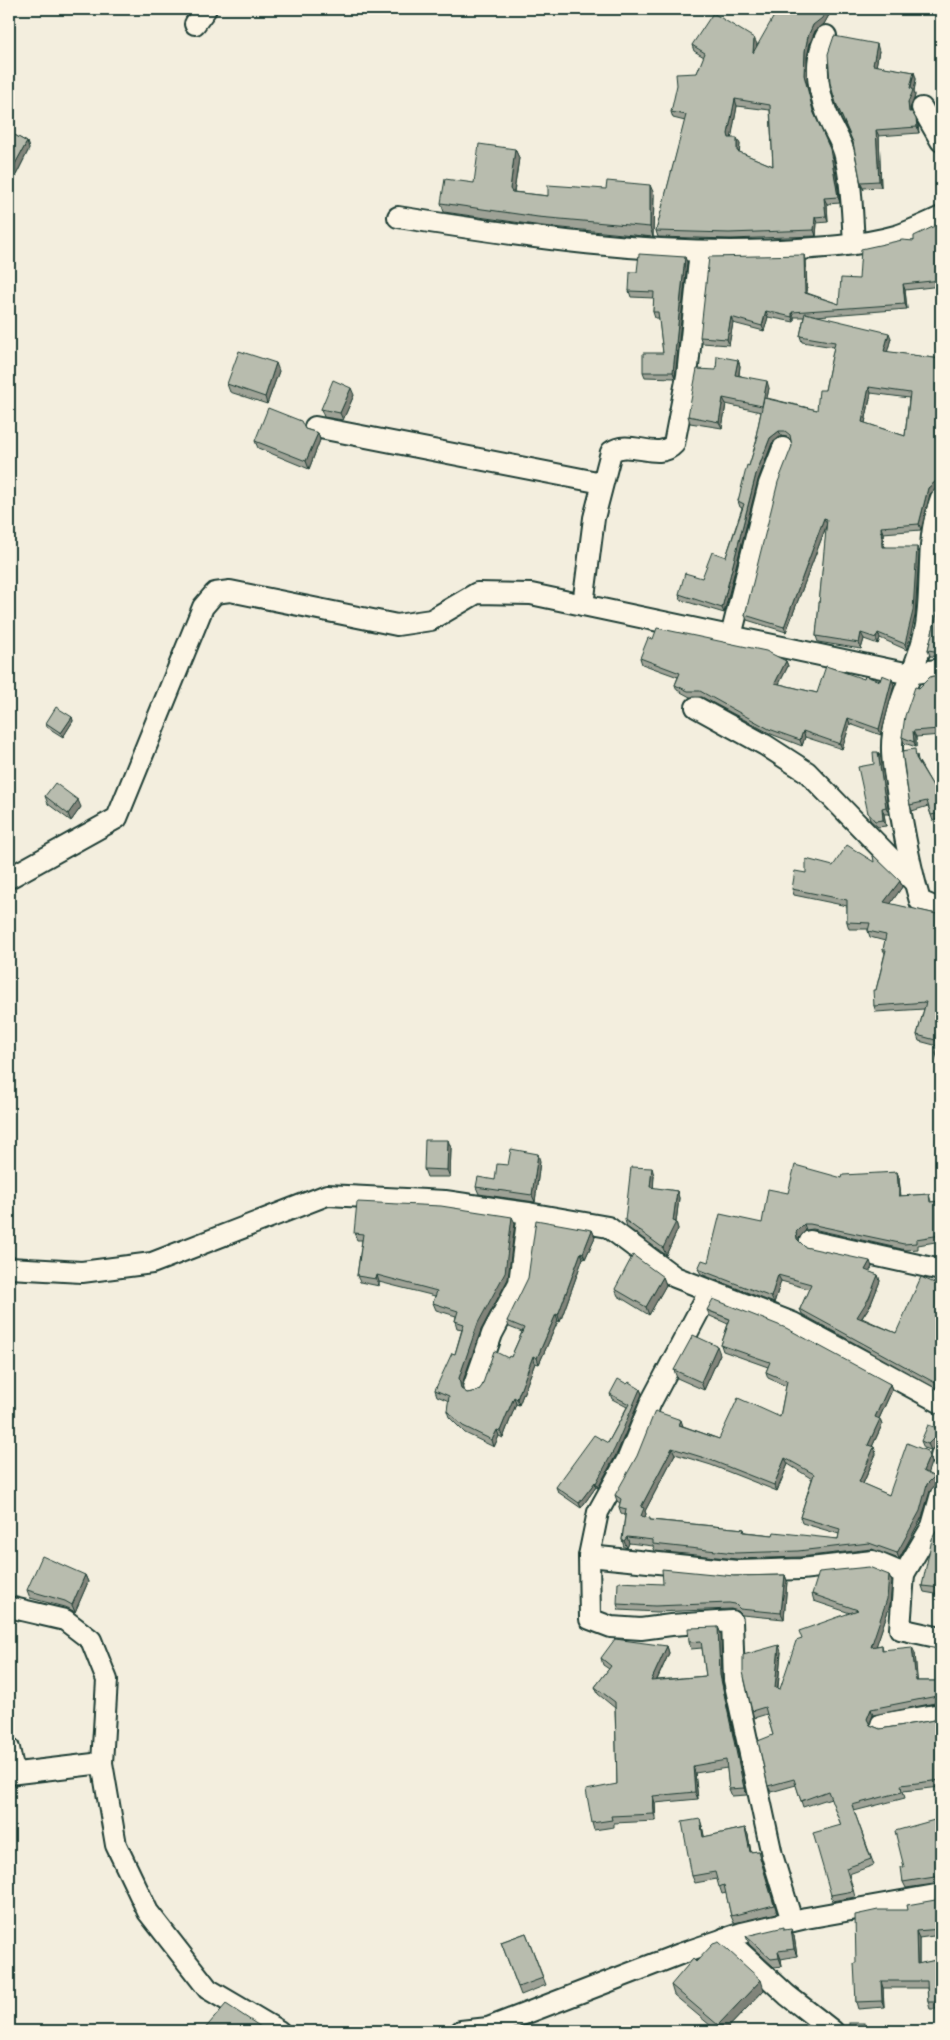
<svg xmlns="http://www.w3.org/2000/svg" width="950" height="2040" viewBox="0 0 950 2040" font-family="Dekko,sans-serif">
  <rect width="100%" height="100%" fill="#f3eede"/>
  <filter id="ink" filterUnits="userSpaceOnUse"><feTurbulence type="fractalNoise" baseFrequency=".02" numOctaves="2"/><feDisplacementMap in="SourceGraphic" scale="10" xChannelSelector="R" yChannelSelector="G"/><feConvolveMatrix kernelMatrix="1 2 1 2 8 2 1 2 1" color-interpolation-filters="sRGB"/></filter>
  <g filter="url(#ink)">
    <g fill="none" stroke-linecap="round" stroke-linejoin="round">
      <!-- minor casing -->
      <g stroke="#1f3d34" stroke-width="24">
        <g id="minor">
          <polyline points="195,24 206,9"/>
          <path d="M826 36C811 65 819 96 831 124 836 134 843 145 845 156 852 184 852 214 854 243"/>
          <polyline points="922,108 941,141"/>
          <path d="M398 217C524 237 651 256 779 250 819 248 860 246 899 235 913 230 928 223 941 217"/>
          <polyline points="315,427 602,483"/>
          <path d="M941 498C926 536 932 578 927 618 923 658 898 694 893 734 890 752 894 772 897 790 903 828 909 864 920 901L941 910"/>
          <path d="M583 605 594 518 611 452C629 438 658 462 674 444L687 376 700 251"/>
          <polyline points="731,636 769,484 783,448"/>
          <polyline points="696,707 765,745 807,772 914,882"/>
          <polyline points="9,878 117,818 203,607 215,593 230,591 397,625 431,620 477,593 531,594 910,674 941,669"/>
          <polyline points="810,1241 941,1270"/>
          <polyline points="9,1268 82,1272 152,1263 327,1195 445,1201 528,1213 608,1227 675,1277 793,1323 941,1403"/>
          <polyline points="709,1292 651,1402 628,1458 598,1512 589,1556 590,1619 611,1627 641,1629 671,1625 732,1621 734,1680 772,1855 792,1921"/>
          <polyline points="473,1388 492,1334 519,1283 528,1213"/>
          <polyline points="941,1456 941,1457"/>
          <polyline points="941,1494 932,1526 904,1574 900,1629 941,1638"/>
          <polyline points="589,1556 737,1571 801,1569 873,1561 904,1574"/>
          <polyline points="9,1607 65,1620 91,1640 107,1680 102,1763 116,1845 148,1912 208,1989 279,2031"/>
          <polyline points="881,1724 941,1714"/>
          <polyline points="9,1748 14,1773"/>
          <polyline points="9,1774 102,1763"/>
          <polyline points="725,1938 787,1995 833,2031"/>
          <polyline points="461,2031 488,2028 680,1954 742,1933 806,1918 941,1894"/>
        </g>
      </g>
      <!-- minor -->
      <use href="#minor" stroke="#fcf5e5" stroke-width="20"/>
    </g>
    <!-- wall -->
    <g fill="#9ea296" stroke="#1f3d34" fill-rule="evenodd">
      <path d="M829 15 824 24 815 31 810 43 807 57V81L815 115 833 155 840 203 827 204 828 222 817 223 816 236 731 239 658 237 656 231 685 121 673 118 671 112 697 73 704 57 694 51 692 45 757 44 756 48ZM737 106 770 110 773 166 739 152 740 144 731 138Z"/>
      <polygon points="879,51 876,66 914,72 916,79 914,91 915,95 914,99 910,108 911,112 916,119 918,125 919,133 879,136 881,187 863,188 864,190 861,184 853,144 836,103"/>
      <polygon points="9,132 27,142 29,149 13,181 9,179"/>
      <polygon points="515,149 519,158 514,192 548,196 654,194 653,237 542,226 444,212 441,203 474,183"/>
      <path d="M941 223V286L905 290 907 309 817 316 891 338 887 352 941 359V487H938L930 494 921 530 883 533 884 547 919 553 915 616 907 650 880 638 878 644 864 639 861 649 818 642 816 636 827 524 786 632 747 620 745 615 792 446 791 440 787 437 781 436 772 443 758 480 724 613 681 600 679 594 702 578 726 557 742 508 740 507 738 501 757 440 756 436 761 412 726 404 722 428 690 423 688 416 716 370 738 360 740 366 739 375 769 388 767 398 817 410 825 390 834 347 802 342 800 336 804 317H794V322L768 317 764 331 733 323 729 345 702 343 700 337 806 260 807 293 839 304 859 279ZM871 393 909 398 905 436 865 423Z"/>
      <polygon points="687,262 675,378 645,377 643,372 663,353 659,318 655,318 653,312 654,298 631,297 629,291 637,272"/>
      <polygon points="279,371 267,404 230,392 227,384"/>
      <polygon points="354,395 343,420 324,417 321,409"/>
      <polygon points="305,429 318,433 320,440 309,469 258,448 255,441"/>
      <polygon points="941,547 941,657 930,656 928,650 937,613"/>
      <polygon points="653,639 786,661 788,666 779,684 817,693 864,679 880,681 894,685 881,735 850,724 842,749 805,737 802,746 771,734 702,697 690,697 677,690 675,685 678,677 642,664 640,658"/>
      <polygon points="941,674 941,735 916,737 916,747 904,743 902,737 919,688"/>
      <polygon points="72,717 73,721 63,737 47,727 46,723"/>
      <polygon points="917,755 918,760 933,786 941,785 941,818 933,821 928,806 912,811 910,805"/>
      <polygon points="881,758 889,814 884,814 886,826 878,827 870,820 868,813 874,764"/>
      <polygon points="45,796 81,807 71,821 48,804"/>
      <polygon points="806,873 902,887 890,904 941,915 941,1061 938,1060 936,1054 938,1046 919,1041 917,1035 924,1009 876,1012 874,1006 876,990 885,953 883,950 885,941 870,937 868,931 868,929 849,929 847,922 847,906 794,895 792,889"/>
      <polygon points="451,1148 450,1177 427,1177 424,1169"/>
      <polygon points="540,1161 535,1202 479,1194 476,1187 495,1180 508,1165"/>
      <polygon points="897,1172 899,1178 901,1196 929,1194 931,1202 941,1201 941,1241 918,1245 918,1249 906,1250 813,1229 806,1230 799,1238 799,1241 805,1247 872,1267 869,1272 878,1275 880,1281 871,1304 862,1318 896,1333 941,1286 941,1391 802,1314 800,1309 809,1289 781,1281 774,1303 701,1274 698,1269 762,1223 788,1193 842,1178"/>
      <polygon points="654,1175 653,1188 677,1191 679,1198 676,1222 678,1229 666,1255 627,1227 625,1220"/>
      <polygon points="515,1223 508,1279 481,1330 462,1384 463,1390 467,1393 478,1391 508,1358 511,1357 522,1332 509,1327 507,1321 592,1230 595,1237 585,1259 583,1258 560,1322 558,1321 539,1364 535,1363 519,1405 516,1404 503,1438 499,1436 494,1447 465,1433 449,1417 447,1411 449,1401 437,1396 435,1390 455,1354 462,1329 457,1328 455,1321 456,1316 436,1310 433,1303 435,1296 379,1282 379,1286 360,1282 357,1276 362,1240 357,1240 354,1233"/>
      <polygon points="663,1277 666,1285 649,1315 618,1296 615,1289"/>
      <path d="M707 1310 890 1384 892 1390 879 1419 882 1425 872 1447H874L876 1454 863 1484 889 1495 927 1451 931 1463 927 1473 934 1477 937 1483 930 1491 922 1517 899 1559 872 1549 800 1557 737 1559 655 1551 653 1546 629 1543 627 1548 624 1547 622 1540 625 1515 621 1513 619 1507 620 1503 617 1501 615 1495 683 1426 719 1439 780 1417 786 1386 768 1378 766 1372 768 1367 723 1351 721 1345 728 1324 710 1316ZM675 1454 711 1465 777 1491 788 1464 812 1479 800 1517 802 1523 839 1534 838 1539 773 1535 745 1532 744 1529 651 1520 645 1517 646 1514 645 1511Z"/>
      <polygon points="720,1354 704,1390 677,1378 674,1370"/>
      <polygon points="627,1384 640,1389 642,1394 617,1453 598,1488 596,1487 581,1508 558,1492 556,1487 608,1443 627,1407 612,1399 610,1394"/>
      <polygon points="941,1429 941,1446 936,1446 931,1450 924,1448 921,1441"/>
      <polygon points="941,1522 941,1595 924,1592 922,1586"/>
      <polygon points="85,1575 88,1582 75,1612 68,1608 30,1598 27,1590"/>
      <polygon points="785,1575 787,1581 784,1619 742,1615 738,1611 731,1609 657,1612 619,1610 617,1604 663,1584 734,1576"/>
      <polygon points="889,1575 892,1582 890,1605 876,1646 882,1645 883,1650 915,1653 917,1681 941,1681 941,1703 940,1702 873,1715 870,1725 880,1729 941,1719 941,1787 903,1791 905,1798 854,1811 874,1865 849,1874 855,1897 833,1901 831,1895 841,1825 831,1798 803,1807 796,1785 771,1792 768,1786 773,1735 767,1714 754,1718 752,1711 781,1652 778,1688 780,1689 802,1639 850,1613 814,1601 812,1594"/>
      <polygon points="718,1627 721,1634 722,1682 747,1795 732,1796 729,1789 727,1768 695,1773 698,1799 655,1803 656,1821 614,1823 614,1827 594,1830 592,1823 617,1784 615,1708 598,1694 595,1687 609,1669 603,1665 601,1658 667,1646 669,1653 657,1680 706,1676 702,1648 691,1649 689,1642"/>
      <polygon points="941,1809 941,1883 906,1888 903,1882 904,1867 938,1819"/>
      <polygon points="702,1826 704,1837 745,1828 748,1835 751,1852 758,1851 777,1913 734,1923 731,1916 726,1893 722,1894 717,1879 695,1883 692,1876"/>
      <polygon points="941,1899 941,1935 919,1938 919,1964 941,1959 941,2030 940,2030 938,2023 937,2009 930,2009 928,2002 927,1988 883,1988 884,2007 858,2009 856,2002 856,1963 908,1910"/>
      <polygon points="785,1930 794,1936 797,1956 781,1959 782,1966 774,1967 749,1944 746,1936"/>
      <polygon points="526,1933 546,1985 521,1995 501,1942"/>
      <polygon points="671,1985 764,1990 725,2031 717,2031 674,1995"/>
    </g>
    <!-- shaded-wall -->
    <g fill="#81847a" stroke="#1f3d34">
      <polygon points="827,9 829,15 824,24 815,31 810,43 807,57 807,81 815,117 804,75 805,51 808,36 813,25"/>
      <polygon points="754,38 757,44 755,60 753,53"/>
      <polygon points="877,44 879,51 875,72 873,65"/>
      <polygon points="914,72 916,79 914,91 915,95 914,99 910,108 911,119 909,112 908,102"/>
      <polygon points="735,99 737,106 731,140 729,138 728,134"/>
      <polygon points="916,119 918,125 919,133 917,127"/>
      <polygon points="876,130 879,136 881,187 879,181"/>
      <polygon points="737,138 740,144 739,157 737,151"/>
      <polygon points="27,142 29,149 13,181 10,173"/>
      <polygon points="515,149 519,158 513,198 510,189"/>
      <polygon points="830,149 833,155 840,203 838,197"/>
      <polygon points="650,185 654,194 653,237 650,227"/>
      <polygon points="824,198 827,204 828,222 826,216"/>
      <polygon points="815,217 817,223 816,236 814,230"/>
      <polygon points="804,255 806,260 807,298 805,293"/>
      <polygon points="685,257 687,262 675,378 673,372"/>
      <polygon points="903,284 905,290 907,309 905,304"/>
      <polygon points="766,311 768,317 764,331 762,326"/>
      <polygon points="792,312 794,317 794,322 792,317"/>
      <polygon points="731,317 733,323 729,345 727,339"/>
      <polygon points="889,333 891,338 886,357 884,351"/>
      <polygon points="738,360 740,366 738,381 735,375"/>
      <polygon points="276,363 279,371 267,404 265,397"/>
      <polygon points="767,381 769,388 764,413 762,406"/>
      <polygon points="869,387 871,393 864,428 862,422"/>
      <polygon points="351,388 354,395 343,420 340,413"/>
      <polygon points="723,398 726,404 722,428 719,422"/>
      <polygon points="779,431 781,436 772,443 758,480 724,613 722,608 756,474 770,438"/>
      <polygon points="318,433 320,440 309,469 306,461"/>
      <polygon points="936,481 938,487 930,494 921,530 919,524 928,488"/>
      <polygon points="824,518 827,524 786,632 784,627"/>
      <polygon points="881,527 883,533 884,552 882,547"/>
      <polygon points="917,547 919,553 915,616 907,650 905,644"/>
      <polygon points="861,633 864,639 861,649 859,643"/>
      <polygon points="878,633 880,638 878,644 876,638"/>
      <polygon points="786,661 788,666 777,688 775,683"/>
      <polygon points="892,679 894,685 881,735 879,729"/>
      <polygon points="72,717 73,721 63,737 61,733"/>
      <polygon points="848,718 850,724 842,749 840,744"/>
      <polygon points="803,731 805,737 802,746 800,740"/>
      <polygon points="913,731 916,737 916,747 914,742"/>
      <polygon points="878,752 881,758 889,814 886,807"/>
      <polygon points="78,800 81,807 71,821 68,814"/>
      <polygon points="882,808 884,814 886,826 883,820"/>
      <polygon points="900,881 902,887 887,909 884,902"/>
      <polygon points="941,915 941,944 939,939"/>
      <polygon points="448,1140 451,1148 450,1177 447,1170"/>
      <polygon points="538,1154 540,1161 535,1202 532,1195"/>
      <polygon points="652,1168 654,1175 653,1194 650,1187"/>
      <polygon points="897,1172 899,1178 901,1202 899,1196"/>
      <polygon points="677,1191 679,1198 676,1222 678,1229 666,1255 663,1248 673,1221"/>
      <polygon points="512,1217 515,1223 508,1279 481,1330 462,1384 464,1395 461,1389 459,1378"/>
      <polygon points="804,1224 806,1230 799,1238 799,1245 797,1239 796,1232"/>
      <polygon points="592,1230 595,1237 585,1259 583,1253"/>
      <polygon points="581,1252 583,1258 560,1322 558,1315"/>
      <polygon points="870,1261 872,1267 867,1276 865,1270"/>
      <polygon points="377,1275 379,1282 379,1286 376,1279"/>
      <polygon points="778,1275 781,1281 774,1303 771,1297"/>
      <polygon points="878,1275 880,1281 871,1304 859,1322 857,1317"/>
      <polygon points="663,1277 666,1285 649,1315 646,1307"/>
      <polygon points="556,1314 558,1321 539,1364 537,1358"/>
      <polygon points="941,1340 941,1351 938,1348"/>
      <polygon points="717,1346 720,1354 704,1390 701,1382"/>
      <polygon points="533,1356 535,1363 519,1405 517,1399"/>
      <polygon points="890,1384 892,1390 877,1423 875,1417"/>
      <polygon points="640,1389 642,1394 617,1453 598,1488 596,1483"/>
      <polygon points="514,1397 516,1404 503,1438 500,1431"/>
      <polygon points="880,1419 882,1425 870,1451 868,1445"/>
      <polygon points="681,1420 683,1426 679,1425"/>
      <polygon points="497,1430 499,1436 494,1447 492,1440"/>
      <polygon points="933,1439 936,1446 931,1450 928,1444"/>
      <polygon points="874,1447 876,1454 861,1488 859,1482"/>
      <polygon points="672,1448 675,1454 645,1511 646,1514 643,1523 641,1516 641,1507"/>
      <polygon points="929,1457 931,1463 926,1478 923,1471"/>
      <polygon points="785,1458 788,1464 777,1491 774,1485"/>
      <polygon points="934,1477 937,1483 930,1491 922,1517 899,1559 897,1553 927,1484"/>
      <polygon points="595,1482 596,1487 581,1508 579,1503"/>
      <polygon points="627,1537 629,1543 627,1548 624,1541"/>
      <polygon points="85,1575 88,1582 75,1612 72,1605"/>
      <polygon points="785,1575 787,1581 784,1619 781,1613"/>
      <polygon points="889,1575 892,1582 890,1605 874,1653 871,1647"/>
      <polygon points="718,1627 721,1634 722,1682 747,1795 744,1788 720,1675"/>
      <polygon points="779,1645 781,1652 777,1694 775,1688"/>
      <polygon points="667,1646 669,1653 653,1688 651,1681"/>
      <polygon points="912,1647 915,1653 918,1687 916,1681"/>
      <polygon points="871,1709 873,1715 869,1725 867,1719"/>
      <polygon points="693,1766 695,1773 698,1799 695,1792"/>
      <polygon points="653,1796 655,1803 656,1821 654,1814"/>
      <polygon points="700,1819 702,1826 706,1844 703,1837"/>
      <polygon points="745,1828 748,1835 752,1859 750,1852"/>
      <polygon points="791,1929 794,1936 797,1956 794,1949"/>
      <polygon points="916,1931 919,1938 919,1971 917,1964"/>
      <polygon points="778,1951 781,1959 782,1966 779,1958"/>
      <polygon points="761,1980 764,1990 725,2031 720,2031 718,2025"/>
      <polygon points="881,1981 883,1988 884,2007 882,2001"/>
    </g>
    <!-- building -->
    <g fill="#b8bcae" stroke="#1f3d34" fill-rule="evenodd">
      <path d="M778 9H827L822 18 813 25 808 36 805 51 804 75 813 111 830 149 838 197 824 198 826 216 815 217 814 230 729 233 656 231 686 115 671 112 677 85 676 74 697 73 705 53 692 45 713 13 754 38 753 53ZM735 99 770 105 773 166 737 151V138H729L728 134Z"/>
      <polygon points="834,36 877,44 873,65 914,72 910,88 913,89 912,93 908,102 909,112 912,112 916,119 917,127 876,130 879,181 861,182 861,184 853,142 836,103 830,83 828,54"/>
      <polygon points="9,132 27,142 10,173 9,173"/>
      <polygon points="479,144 515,149 510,189 512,192 548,196 548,185 606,189 607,181 650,185 650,227 538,217 441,203 445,179 474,183"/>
      <polygon points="941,223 941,280 903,284 905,304 792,312 792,317 766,311 762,326 731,317 727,339 700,337 709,257 804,255 805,293 839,304 841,278 859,279 861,249 902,240 914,241 914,236"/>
      <polygon points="639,254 685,257 673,372 643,372 643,353 663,353 658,312 653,312 654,292 629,291 630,272 637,272"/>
      <path d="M805 313 889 333 884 351 941 359V481H936L928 488 919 524 881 527 882 547H917L913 611 905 644 878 633 876 638 861 633 859 643 816 636 827 519 824 518 784 627 745 615 778 482 792 446 790 435 785 431H779L770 438 756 474 722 608 679 594 685 573 702 578 712 552 726 557 744 504 738 501 747 465 749 466 758 436H756L764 398 817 410 819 390H825L835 342 800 336ZM869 387 910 393 905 436 862 422Z"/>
      <polygon points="239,351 276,363 265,397 227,384"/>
      <polygon points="717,356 738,360 735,375 767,381 762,406 723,398 719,422 688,416 697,369 716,370"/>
      <polygon points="333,380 351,388 340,413 321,409"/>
      <polygon points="268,408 301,421 305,429 318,433 306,461 255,441"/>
      <polygon points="940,547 941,547 941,652 928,650 937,613"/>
      <polygon points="657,628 766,651 786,661 775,683 817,693 826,666 864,679 865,676 880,681 882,675 892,679 879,729 848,718 840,744 803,731 800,740 769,729 700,691 688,691 675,685 680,673 640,658 648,638 653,639"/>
      <polygon points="941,674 941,725 938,725 939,729 913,731 914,742 902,737 905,716 915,687 919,688 930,677"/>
      <polygon points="56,707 72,717 61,733 46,723"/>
      <polygon points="915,749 916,758 933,786 941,785 941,813 931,815 927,801 910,805 902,751"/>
      <polygon points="873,752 878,752 886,807 882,808 883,820 875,821 868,813 858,767 874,764"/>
      <polygon points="55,783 78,800 68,814 45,796"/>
      <polygon points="847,845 874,862 873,855 900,881 884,902 941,915 939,939 941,939 941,1055 936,1054 939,1041 917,1035 926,1002 874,1006 873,990 876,990 886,950 883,950 886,935 868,931 870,923 847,922 847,900 792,889 795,871 806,873 806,859 833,866"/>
      <polygon points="425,1140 448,1140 447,1170 424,1169"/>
      <polygon points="511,1149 538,1154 532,1195 476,1187 478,1177 495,1180 497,1164 508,1165"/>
      <polygon points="795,1165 842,1178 843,1175 897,1172 899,1196 929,1194 930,1202 941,1201 941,1235 916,1239 916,1243 904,1244 810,1224 804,1224 796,1232 797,1239 805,1247 870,1261 865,1270 878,1275 869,1298 857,1317 896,1333 921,1277 941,1286 941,1340 938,1348 941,1349 941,1386 800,1309 811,1284 778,1275 771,1297 698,1269 702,1260 708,1262 720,1214 762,1223 768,1189 788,1193"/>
      <polygon points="631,1167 652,1168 650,1187 677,1191 673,1221 676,1222 663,1248 625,1220"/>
      <polygon points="357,1202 441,1206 512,1217 505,1273 478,1323 459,1378 461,1389 467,1393 478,1391 482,1386 494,1351 508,1358 509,1356 511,1357 524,1328 507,1321 528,1278 536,1220 592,1230 583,1253 581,1252 558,1315 556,1314 537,1358 533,1356 517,1399 514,1397 500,1431 497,1430 492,1440 463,1426 447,1411 449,1396 435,1390 452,1353 455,1354 464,1324 455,1321 458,1311 433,1303 437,1291 377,1275 376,1279 357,1276 363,1234 354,1233"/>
      <polygon points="633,1255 663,1277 646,1307 615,1289"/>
      <path d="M713 1299 786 1328 890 1384 875 1417 880 1419 868 1445 874 1447 859 1482 889 1495 907 1443 927 1451 929 1457 923 1471 934 1477 927 1484 920 1511 897 1553 869 1543 798 1551 735 1553 653 1544V1540L627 1537 624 1541 622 1540 626 1509 619 1507 621 1499 615 1495 637 1456 655 1411 681 1420 679 1425 719 1439 738 1398 780 1417 787 1381 766 1372 770 1362 721 1345 730 1319 707 1310ZM672 1448 708 1459 774 1485 785 1458 814 1474 800 1517 840 1529 838 1539 774 1532 773 1535 743 1532 744 1529 650 1520V1518L641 1516 644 1508 641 1507Z"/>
      <polygon points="693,1335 717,1346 701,1382 674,1370"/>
      <polygon points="618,1379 627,1384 629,1382 640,1389 615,1448 596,1483 595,1482 579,1503 556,1487 594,1435 608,1443 629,1404 610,1394"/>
      <polygon points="928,1425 941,1429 941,1439 933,1439 928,1444 921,1441"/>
      <polygon points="941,1522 941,1588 922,1586 932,1539"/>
      <polygon points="42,1556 85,1575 72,1605 65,1601 27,1590"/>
      <polygon points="869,1567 889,1575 887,1599 871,1647 882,1645 882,1650 912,1647 916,1681 941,1681 941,1697 937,1696 871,1709 867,1719 870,1725 880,1729 941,1719 941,1780 901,1785 902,1792 852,1805 871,1859 846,1868 853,1891 831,1895 813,1833 841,1825 828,1791 801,1801 794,1779 768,1786 758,1741 773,1735 765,1707 752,1711 743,1672 743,1655 779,1645 775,1688 780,1689 796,1641 802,1639 799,1631 858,1610 812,1594 819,1572"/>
      <polygon points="662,1569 734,1576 785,1575 781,1613 740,1609 735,1604 729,1603 655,1606 617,1604 618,1582 663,1584"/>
      <polygon points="718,1627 720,1675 744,1788 729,1789 726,1760 693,1766 695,1792 653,1796 654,1814 611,1816 612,1820 592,1823 586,1790 617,1784 615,1702 595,1687 611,1666 601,1658 615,1639 667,1646 651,1681 706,1676 701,1641 689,1642 688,1628"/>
      <polygon points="937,1809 941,1809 941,1876 903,1882 901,1867 904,1867 895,1831 938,1819"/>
      <polygon points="700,1819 703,1837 745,1828 750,1852 758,1851 774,1905 731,1916 724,1885 719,1887 715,1872 692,1876 682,1822"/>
      <polygon points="941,1899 941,1929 916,1931 917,1964 941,1959 941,2023 938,2023 937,2002 928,2002 927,1981 881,1981 882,2001 856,2002 854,1963 856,1963 855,1915 878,1910 908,1910 907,1905"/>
      <polygon points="784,1927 784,1930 791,1929 794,1949 778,1951 779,1958 771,1959 746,1936"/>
      <polygon points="526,1933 543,1978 518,1987 501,1942"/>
      <polygon points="719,1942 761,1980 718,2025 671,1985 693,1959 696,1962 713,1944"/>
      <polygon points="226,2004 267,2031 203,2031"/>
      <rect x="849" y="2023" width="15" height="8"/>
    </g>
  </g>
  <!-- margin -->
  <rect width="950" height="2040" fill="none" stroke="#fcf5e5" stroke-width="30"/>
  <rect x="15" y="15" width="920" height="2010" fill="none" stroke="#1f3d34" stroke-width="2" filter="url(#ink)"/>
</svg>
